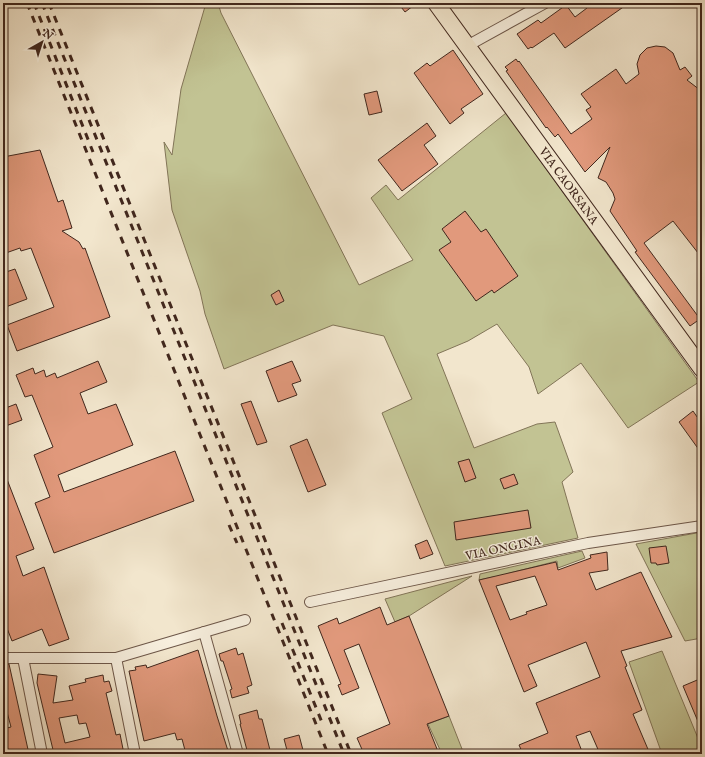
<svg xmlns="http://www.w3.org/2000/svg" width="705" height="757" viewBox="0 0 705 757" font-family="'IM FELL English',serif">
  <rect width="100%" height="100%" fill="#f2e6cd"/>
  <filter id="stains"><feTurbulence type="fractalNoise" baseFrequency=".005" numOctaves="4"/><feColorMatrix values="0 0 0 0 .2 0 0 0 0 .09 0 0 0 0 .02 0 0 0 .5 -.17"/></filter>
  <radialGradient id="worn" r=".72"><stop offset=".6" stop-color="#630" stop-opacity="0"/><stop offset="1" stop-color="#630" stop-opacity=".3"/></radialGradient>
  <!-- green -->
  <g fill="#c2c393" stroke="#827558">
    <polygon points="206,3 218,3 221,13 359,285 413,260 371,198 386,185 398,200 506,113 699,382 628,428 581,363 538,394 529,367 497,324 468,341 437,354 474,448 537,424 555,422 573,472 562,482 578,538 445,566 382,413 412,399 384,336 333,325 224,369 205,314 200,291 172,210 164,142 172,155 181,89"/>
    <polygon points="702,532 702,638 685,641 636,544"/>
    <polygon points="582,551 585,558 558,568 557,561 506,574 508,583 493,577 479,580 480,574"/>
    <polygon points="472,576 409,616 395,622 385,599"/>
    <polygon points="662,651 702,748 702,754 662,754 629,662"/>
    <polygon points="449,716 464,754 442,754 428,724"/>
  </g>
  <!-- building -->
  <g fill="#e1997c" stroke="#41271d" fill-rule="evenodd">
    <polygon points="398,3 417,3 405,12"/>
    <polygon points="583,3 629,3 565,48 554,33 532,48 531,47 528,49 517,34 538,20 541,23 566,5 575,17 587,8"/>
    <polygon points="656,46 665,47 673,53 680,70 685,67 692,76 687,80 700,90 702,94 702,258 673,221 644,243 700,319 690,326 635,252 637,251 610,211 615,199 613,193 606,182 598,178 610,147 585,172 558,134 555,137 547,127 546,128 506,71 508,70 505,67 516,59 518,62 519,61 571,134 592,119 586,110 591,107 581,94 616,69 626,84 639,74 637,64 640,55 647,48"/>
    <polygon points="453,50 483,94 461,109 464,113 450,124 414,73 427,63 430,66"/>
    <polygon points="377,91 382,112 369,115 364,94"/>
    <polygon points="427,123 436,136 424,145 438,164 402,191 378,160"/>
    <polygon points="40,150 58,202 63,200 72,228 62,231 79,242 83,249 85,248 110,317 17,351 7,325 54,307 31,248 21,251 20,248 3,254 3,157"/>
    <polygon points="465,211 481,232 486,229 518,276 494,293 492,290 476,301 439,250 451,242 442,229"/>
    <polygon points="15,269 27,299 3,308 3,273"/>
    <polygon points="279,290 284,301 276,305 271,295"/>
    <polygon points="98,361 107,382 80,393 88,414 116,404 133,445 58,475 64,492 175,451 194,501 54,553 35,503 50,497 34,455 53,447 32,395 25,397 16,375 33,368 35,374 44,370 46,377 55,373 57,378"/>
    <polygon points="292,361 301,381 292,384 297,395 278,402 266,371"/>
    <polygon points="251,401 267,442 257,445 241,404"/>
    <polygon points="16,404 22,420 3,427 3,409"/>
    <polygon points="693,411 702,424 702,454 679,422"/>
    <polygon points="307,439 326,485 308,492 290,446"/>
    <polygon points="469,459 476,478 465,482 458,462"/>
    <polygon points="3,469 34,549 16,556 23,576 44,567 69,639 49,646 42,629 12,641 3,618"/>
    <polygon points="514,474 518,484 504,489 500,479"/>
    <polygon points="528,510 531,528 456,540 454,522"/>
    <polygon points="427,540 433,554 420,559 415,545"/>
    <polygon points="666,546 669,563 657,565 656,563 651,563 649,548"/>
    <path d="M607 552 608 570 589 573 596 590 641 572 672 637 621 651 627 666 625 667 642 710 633 714 650 754H600L590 731 576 736 583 754H523L519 745 548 733 536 703 600 677 586 642 528 665 537 686 524 692 479 580 556 562 558 570 591 558 590 555ZM535 576 547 605 526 612 527 614 510 620 496 586Z"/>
    <polygon points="380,607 387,625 409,616 449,716 427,724 439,754 364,754 357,738 390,724 359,644 344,650 359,688 342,695 338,685 341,684 318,626 337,618 339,624"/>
    <polygon points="236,648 238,655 243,653 252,685 247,687 249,693 232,698 230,690 232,689 223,661 221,661 219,654"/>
    <polygon points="198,650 217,716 229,754 186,754 182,739 177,740 175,733 144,741 129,671 136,670 135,667 146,665 147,668"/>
    <polygon points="3,664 9,664 29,754 9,754 3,729 11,727 7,712 3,713"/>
    <path d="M38 674 57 676 53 703 73 700 69 686 86 682 85 679 103 675 104 682 109 681 112 691 106 693 116 735 120 734 124 754H54L37 683ZM77 715 79 724 86 723 90 737 65 743 59 718Z"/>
    <polygon points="702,678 702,731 683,686"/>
    <polygon points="257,710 259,719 262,719 271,754 248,754 240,724 241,724 239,715"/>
    <polygon points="299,735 304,754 288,754 284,739"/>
  </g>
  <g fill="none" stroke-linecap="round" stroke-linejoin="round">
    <!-- minor casing -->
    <g stroke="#6d5749" stroke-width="12">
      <g id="minor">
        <polyline points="467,46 545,3"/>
        <polyline points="310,602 588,543 702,526"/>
        <polyline points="204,632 238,754"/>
        <polyline points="3,658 116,658 245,620"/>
        <polyline points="23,658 42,754"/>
        <polyline points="116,658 135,754"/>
      </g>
    </g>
    <!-- primary casing -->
    <g stroke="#41271d" stroke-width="18">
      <g id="primary">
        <path id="s1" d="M436 3 702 369"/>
      </g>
    </g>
    <!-- minor -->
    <use href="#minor" stroke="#f7efde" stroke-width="10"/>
    <!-- primary -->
    <use href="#primary" stroke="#f2e6cd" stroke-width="16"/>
    <!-- rail -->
    <g stroke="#41271d" stroke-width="3" stroke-dasharray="7 7" stroke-linecap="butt">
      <polyline points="27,3 328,754"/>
      <polyline points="34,3 93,152"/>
      <polyline points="42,3 344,754"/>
      <polyline points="49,3 351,754"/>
      <polyline points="229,525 237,543"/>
      <polyline points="282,623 323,725"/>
    </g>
  </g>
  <g text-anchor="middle" stroke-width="3" stroke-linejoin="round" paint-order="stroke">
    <!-- street labels -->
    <g font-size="12" fill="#41271d" stroke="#f7efde">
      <text dy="4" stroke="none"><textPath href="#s1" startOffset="226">VIA CAORSANA</textPath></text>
      <text transform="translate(503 548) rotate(-12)" y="4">VIA ONGINA</text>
    </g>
  </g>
  <!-- margin -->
  <rect width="705" height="757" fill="none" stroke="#f2e6cd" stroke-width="16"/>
  <rect x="4" y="4" width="697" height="749" fill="none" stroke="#41271d" stroke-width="2"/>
  <rect x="8" y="8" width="689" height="741" fill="none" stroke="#41271d"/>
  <!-- north arrow -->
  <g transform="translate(42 42) rotate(39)" stroke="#f7efde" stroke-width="3" paint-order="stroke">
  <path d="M0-3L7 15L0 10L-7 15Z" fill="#41271d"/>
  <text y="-6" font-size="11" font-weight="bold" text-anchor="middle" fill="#41271d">N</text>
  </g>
  <rect width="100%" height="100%" filter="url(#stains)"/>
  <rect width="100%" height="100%" fill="url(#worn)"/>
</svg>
